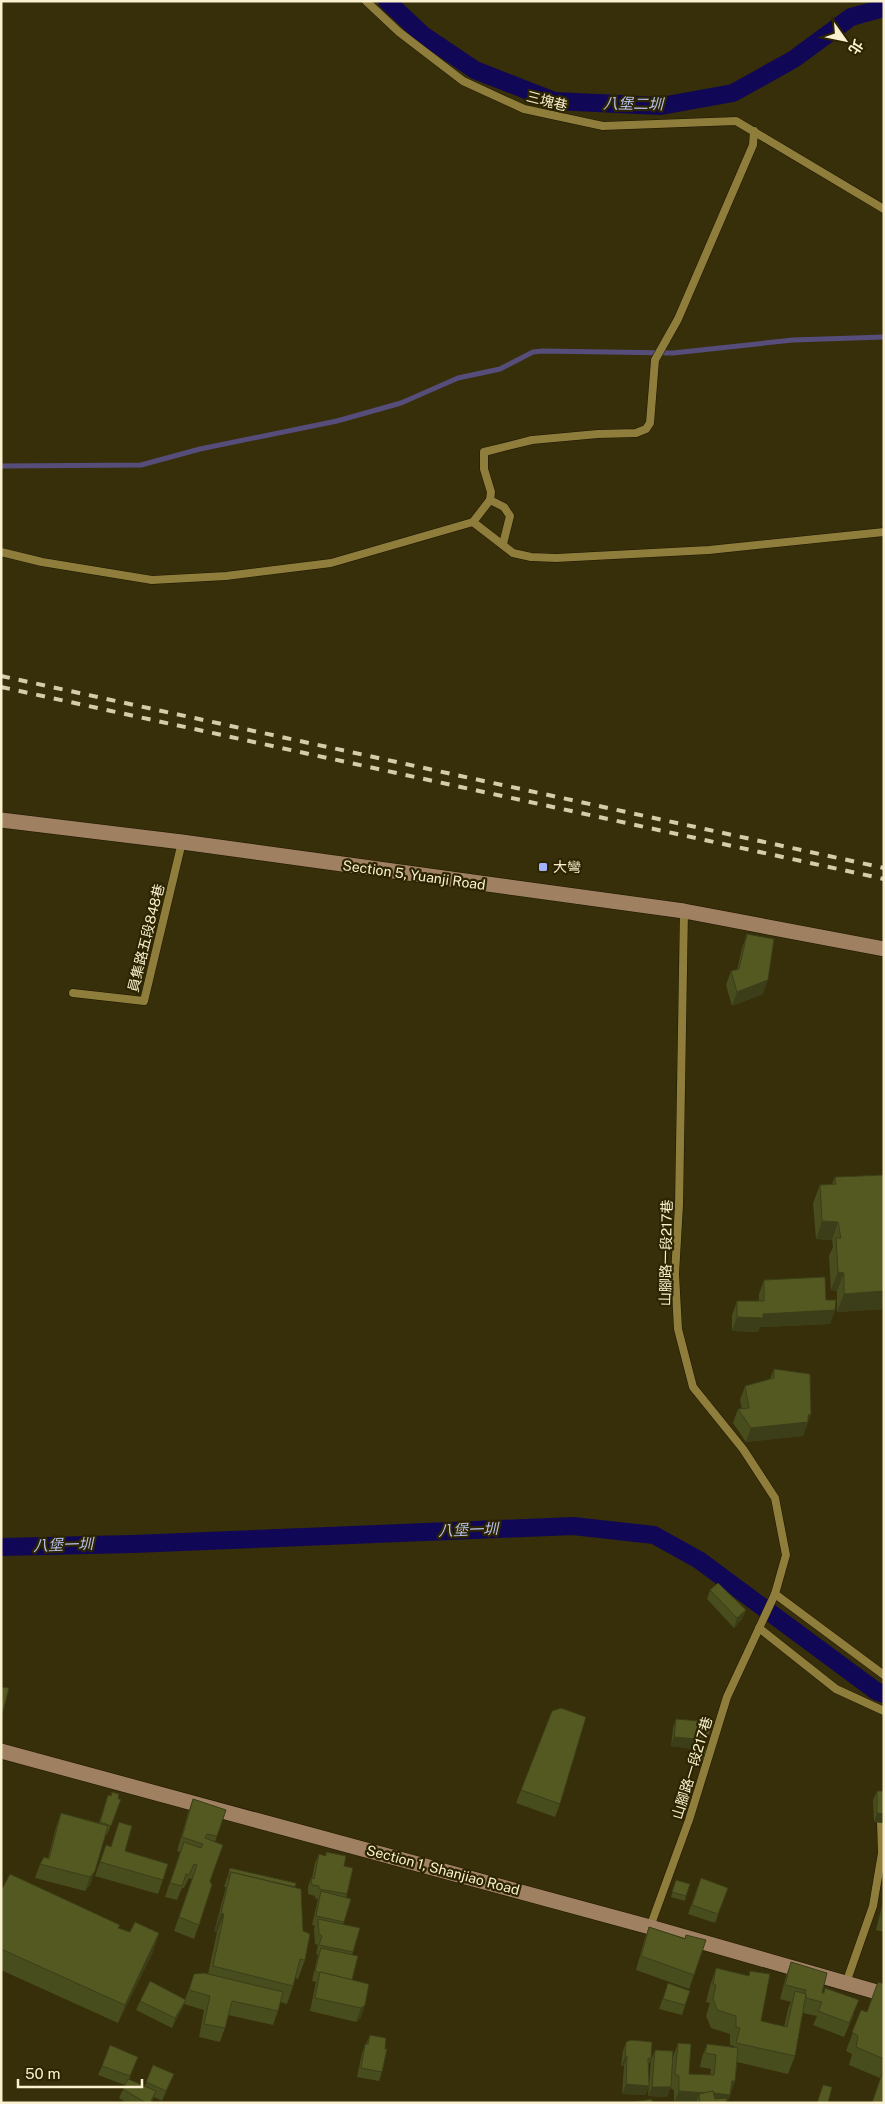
<svg xmlns="http://www.w3.org/2000/svg" width="885" height="2104" viewBox="0 0 885 2104" font-family="'Public Sans','Noto Sans TC',sans-serif">
  <rect width="100%" height="100%" fill="#372e0a"/>
  <g fill="none" stroke-linecap="round" stroke-linejoin="round">
    <!-- stream -->
    <polyline stroke="#564d7b" stroke-width="5" points="1,466 141,465 200,449 337,421 401,403 458,378 500,369 533,352 542,351 673,353 793,340 884,337"/>
    <!-- canal -->
    <g stroke="#100756" stroke-width="18">
      <polyline points="387,1 423,35 475,70 554,101 661,106 733,93 794,59 851,17 884,8"/>
      <polyline points="1,1547 133,1544 573,1526 654,1535 699,1560 876,1691 884,1694"/>
    </g>
    <!-- service casing -->
    <g stroke="#1c1603" stroke-width="9">
      <g id="service">
        <polyline points="366,1 399,32 463,81 524,109 603,126 736,121 884,209"/>
        <polyline points="490,500 504,507 510,516 503,544"/>
        <polyline points="473,522 513,553 531,557 556,558 709,550 884,532"/>
        <polyline points="1,552 42,562 152,580 226,576 331,563 473,522 490,500 491,492 484,469 484,452 532,440 598,434 636,433 646,429 650,423 655,360 678,319 753,145 754,131"/>
        <polyline points="73,993 144,1001 182,842"/>
        <polyline points="775,1594 884,1675"/>
        <polyline points="759,1628 836,1689 884,1711"/>
        <polyline points="650,1927 689,1820 727,1697 775,1594 786,1555 775,1498 743,1449 693,1387 678,1329 675,1274 679,1205 684,911"/>
        <polyline points="846,1983 873,1906 882,1853 881,1823"/>
      </g>
    </g>
    <!-- secondary casing -->
    <g stroke="#1c1603" stroke-width="16">
      <g id="secondary">
        <polyline points="1,820 182,842 684,911 884,949"/>
        <polyline points="1,1751 650,1927 884,1994"/>
      </g>
    </g>
    <!-- service -->
    <use href="#service" stroke="#8f7d3b" stroke-width="8"/>
    <!-- secondary -->
    <use href="#secondary" stroke="#9f8061" stroke-width="15"/>
    <!-- rail -->
    <g stroke="#d5ccab" stroke-width="4" stroke-dasharray="9 9" stroke-linecap="butt">
      <polyline points="1,676 884,868"/>
      <polyline points="1,687 884,879"/>
    </g>
  </g>
  <!-- wall -->
  <g fill="#484d1d">
    <polygon points="747,934 763,994 732,1006 726,985 731,971 737,970 742,948"/>
    <polygon points="884,1175 884,1309 837,1312 837,1291 831,1290 829,1256 833,1247 832,1240 816,1239 813,1203 820,1185 832,1184 835,1177"/>
    <polygon points="764,1280 826,1300 835,1310 830,1324 760,1327 758,1332 732,1331 732,1315 737,1301 759,1301 759,1294"/>
    <polygon points="774,1369 811,1414 803,1436 746,1442 733,1423 738,1409 742,1409 740,1400 745,1386 770,1379"/>
    <polygon points="710,1590 746,1610 742,1619 734,1628 707,1599"/>
    <polygon points="676,1719 706,1743 706,1750 703,1760 693,1758 693,1749 671,1746 673,1728"/>
    <polygon points="521,1790 560,1804 555,1817 516,1803"/>
    <polygon points="877,1791 884,1823 874,1822 873,1800"/>
    <polygon points="112,1792 118,1799 121,1799 107,1835 106,1834 90,1885 85,1891 35,1878 40,1864 48,1858 56,1827 61,1813 99,1823 108,1795 110,1796"/>
    <polygon points="193,1799 226,1810 215,1842 210,1881 199,1925 194,1939 174,1931 192,1879 189,1878 184,1888 182,1888 177,1900 165,1897 180,1852 177,1851 188,1813"/>
    <polygon points="119,1822 125,1851 163,1880 158,1894 95,1876 106,1845 111,1846"/>
    <polygon points="326,1852 344,1866 347,1894 346,1897 351,1899 343,1925 360,1928 352,1955 352,1980 365,2005 360,2019 356,2022 310,2011 316,1982 312,1981 318,1955 316,1954 318,1945 315,1944 314,1929 315,1926 312,1925 318,1899 315,1898 315,1896 308,1894 308,1887 311,1878 312,1878 315,1863 319,1854 325,1856"/>
    <polygon points="230,1868 295,1887 303,1931 305,1960 298,1979 295,1978 293,1986 287,2004 280,2002 278,2011 273,2025 228,2015 225,2028 220,2042 199,2037 204,2010 184,2004 182,2009 172,2028 136,2010 140,2001 185,2000 194,1974 208,1974 217,1932 214,1932 226,1887 224,1887"/>
    <polygon points="701,1878 728,1888 715,1923 688,1914"/>
    <polygon points="676,1880 686,1896 685,1901 671,1897"/>
    <polygon points="1,1891 130,1932 159,1933 153,1952 118,2023 1,1970"/>
    <polygon points="884,1898 884,1932 876,1930"/>
    <polygon points="649,1927 685,1938 686,1935 694,1975 689,1989 636,1970 644,1941"/>
    <polygon points="791,1962 822,1993 823,1993 825,1988 854,2014 844,2037 813,2025 817,2016 803,2013 795,2056 788,2074 737,2062 735,2081 727,2103 674,2103 674,2090 670,2088 667,2097 648,2096 651,2060 655,2050 672,2070 673,2057 678,2043 689,2074 710,2075 711,2069 700,2067 702,2057 707,2044 734,2047 734,2046 730,2045 730,2034 711,2028 706,2016 710,2003 706,2002 710,1986 716,1968 749,1976 750,1971 761,2021 784,2027 788,2009 791,2002 780,1999 786,1976"/>
    <polygon points="668,1983 690,1991 682,2015 659,2009"/>
    <polygon points="884,1984 884,2103 880,2078 849,2065 852,2054 846,2051 861,2010 867,2012"/>
    <polygon points="370,2035 382,2072 379,2081 357,2077 362,2053"/>
    <polygon points="626,2042 651,2059 648,2067 649,2086 645,2095 622,2094 624,2066 621,2066 623,2051"/>
    <polygon points="153,2065 174,2074 162,2101 154,2097 151,2103 127,2103 119,2098 125,2085 98,2075 102,2066 134,2066 129,2080 145,2086"/>
  </g>
  <!-- shaded-wall -->
  <g fill="#3b3e18">
    <polygon points="768,980 763,994 732,1006 737,992"/>
    <polygon points="822,1221 838,1222 832,1240 816,1239"/>
    <polygon points="838,1272 844,1273 837,1291 831,1290"/>
    <polygon points="884,1291 884,1309 837,1312 844,1294"/>
    <polygon points="835,1310 830,1324 760,1327 758,1332 732,1331 737,1317 763,1314"/>
    <polygon points="811,1414 803,1436 746,1442 751,1428"/>
    <polygon points="746,1610 742,1619 734,1628 737,1618"/>
    <polygon points="674,1737 696,1739 693,1749 671,1746"/>
    <polygon points="877,1813 884,1814 884,1823 874,1822"/>
    <polygon points="95,1871 90,1885 85,1891 90,1877"/>
    <polygon points="221,1913 224,1914 217,1932 214,1932"/>
    <polygon points="159,1933 153,1952 118,2023 125,2005"/>
    <polygon points="186,2000 182,2009 172,2028 175,2018"/>
    <polygon points="365,2005 360,2019 356,2022 361,2008"/>
    <polygon points="627,2056 624,2066 621,2066 625,2057"/>
    <polygon points="174,2074 170,2084 162,2101 166,2091"/>
    <polygon points="732,2081 735,2081 727,2103 699,2094 696,2103 674,2103 679,2091"/>
    <polygon points="626,2084 649,2086 645,2095 622,2094"/>
    <polygon points="652,2087 671,2087 667,2097 648,2096"/>
  </g>
  <!-- building -->
  <g fill="#545922" stroke="#3b3e18">
    <polygon points="747,934 774,939 768,980 737,992 731,971 739,969"/>
    <polygon points="884,1175 884,1291 844,1294 844,1273 838,1272 836,1238 841,1238 838,1222 822,1221 820,1185 836,1184 835,1177"/>
    <polygon points="825,1277 826,1300 836,1300 835,1310 763,1314 763,1318 737,1317 737,1301 764,1301 764,1280"/>
    <polygon points="774,1369 810,1374 811,1414 808,1415 808,1422 751,1428 738,1409 749,1408 745,1386 774,1378"/>
    <polygon points="718,1583 746,1610 737,1618 710,1590"/>
    <polygon points="1,1687 9,1688 1,1719"/>
    <polygon points="561,1708 586,1717 560,1804 521,1790 552,1711"/>
    <polygon points="676,1719 713,1722 708,1737 706,1739 706,1750 696,1749 696,1739 674,1737"/>
    <polygon points="877,1791 884,1791 884,1814 877,1813"/>
    <polygon points="112,1792 119,1794 118,1799 121,1799 111,1826 100,1822 108,1795 111,1796"/>
    <polygon points="193,1799 226,1810 217,1836 207,1834 205,1838 223,1845 210,1881 212,1885 199,1925 179,1917 197,1865 194,1864 189,1875 186,1874 182,1886 170,1883 184,1842 201,1848 203,1844 182,1837"/>
    <polygon points="61,1813 108,1826 95,1871 90,1877 40,1864 44,1857 49,1859"/>
    <polygon points="119,1822 132,1826 125,1851 168,1864 163,1880 100,1862 106,1845 111,1847"/>
    <polygon points="326,1852 346,1856 344,1866 353,1868 347,1894 319,1889 319,1886 312,1885 311,1878 314,1879 319,1854 326,1856"/>
    <polygon points="230,1868 296,1883 295,1887 231,1872 229,1878 228,1877"/>
    <polygon points="231,1872 301,1889 303,1931 310,1934 305,1960 300,1959 293,1986 213,1966 224,1914 221,1913"/>
    <polygon points="10,1874 120,1925 118,1928 130,1932 135,1922 159,1933 125,2005 1,1949 1,1891"/>
    <polygon points="701,1878 728,1888 718,1914 692,1905"/>
    <polygon points="676,1880 690,1884 686,1896 672,1892"/>
    <polygon points="321,1891 351,1899 344,1922 316,1916"/>
    <polygon points="884,1905 884,1917 881,1916"/>
    <polygon points="318,1919 360,1928 353,1952 319,1945 322,1936 319,1934"/>
    <polygon points="649,1927 685,1939 686,1935 706,1940 694,1975 641,1956"/>
    <polygon points="321,1948 358,1956 352,1980 320,1972 320,1973 315,1971"/>
    <polygon points="791,1962 827,1973 822,1993 824,1993 825,1988 859,2000 849,2023 818,2011 822,2002 806,1998 806,1994 805,1993 806,1990 785,1985"/>
    <polygon points="716,1968 749,1976 750,1971 770,1974 761,2021 787,2027 795,1991 806,1994 795,2056 736,2043 740,2028 736,2027 736,2016 717,2010 713,1998 716,1985 713,1984"/>
    <polygon points="320,1972 369,1984 365,2005 361,2008 315,1998"/>
    <polygon points="204,1973 283,1992 278,2011 232,2001 225,2028 204,2024 210,1996 189,1990 194,1974"/>
    <polygon points="150,1981 186,2000 175,2018 140,2001"/>
    <polygon points="878,1982 884,1984 884,2059 856,2047 858,2036 852,2032 861,2010 867,2012"/>
    <polygon points="668,1983 690,1991 685,2005 663,1999"/>
    <polygon points="370,2035 386,2038 385,2049 387,2049 382,2072 361,2068 365,2044 368,2044"/>
    <polygon points="631,2040 652,2042 651,2059 648,2058 649,2086 626,2084 627,2056 625,2057 626,2042"/>
    <polygon points="678,2043 691,2044 689,2074 714,2075 716,2055 705,2053 707,2044 738,2048 735,2081 732,2081 730,2095 714,2093 713,2091 706,2093 679,2091 679,2076 675,2074"/>
    <polygon points="110,2045 138,2057 130,2076 102,2066"/>
    <polygon points="655,2050 673,2051 671,2087 652,2087"/>
    <polygon points="153,2065 174,2074 166,2091 146,2082"/>
    <polygon points="882,2074 884,2075 884,2103 872,2103"/>
    <polygon points="128,2079 156,2091 150,2103 146,2103 123,2089"/>
    <polygon points="823,2085 832,2087 828,2103 817,2103"/>
    <polygon points="713,2091 715,2099 726,2098 727,2103 700,2103 699,2094"/>
    <polygon points="652,2099 652,2103 626,2103"/>
  </g>
  <!-- markers -->
  <rect fill="#a2b2fd" stroke="#2d2401" stroke-width="2" x="538" y="862" width="10" height="10" rx="2.5"/>
  <g text-anchor="middle" stroke-width="4.5" stroke-linejoin="round" paint-order="stroke">
    <!-- street labels -->
    <g font-size="14" fill="#faf1d0" stroke="#2d2401">
      <text transform="translate(547 101) rotate(14)" y="5">三塊巷</text>
      <text transform="translate(414 875) rotate(8)" y="5">Section 5, Yuanji Road</text>
      <text transform="translate(146 938) rotate(-76)" y="5">員集路五段848巷</text>
      <text transform="translate(666 1253) rotate(-89)" y="5">山腳路一段217巷</text>
      <text transform="translate(692 1768) rotate(-73)" y="5">山腳路一段217巷</text>
      <text transform="translate(443 1870) rotate(15)" y="5">Section 1, Shanjiao Road</text>
    </g>
    <!-- poi labels -->
    <g font-size="14" fill="#faf1d0" stroke="#2d2401" text-anchor="start">
      <text x="553" y="872">大彎</text>
    </g>
    <!-- water labels -->
    <g font-size="15" font-style="italic" fill="#b5c0ec" stroke="#2d2401">
      <text transform="translate(633 104) rotate(1)" y="5">八堡二圳</text>
      <text transform="translate(468 1530) rotate(-2)" y="5">八堡一圳</text>
      <text transform="translate(63 1545) rotate(-2)" y="5">八堡一圳</text>
    </g>
  </g>
  <!-- border -->
  <rect width="885" height="2104" fill="none" stroke="#faf1d0" stroke-width="5"/>
  <!-- north arrow -->
  <g transform="translate(845 40) rotate(123)" stroke="#2d2401" stroke-width="4" paint-order="stroke">
  <path d="M0-4L9 19L0 12L-9 19Z" fill="#faf1d0"/>
  <text y="-8" font-size="14" font-weight="bold" text-anchor="middle" fill="#faf1d0">北</text>
  </g>
  <!-- scale -->
  <path d="M18 2079v8h124v-8" fill="none" stroke="#faf1d0" stroke-width="2.5"/>
  <text x="25" y="2079" font-size="15" fill="#faf1d0" stroke="#2d2401" stroke-width="4" paint-order="stroke">50 m</text>
</svg>
